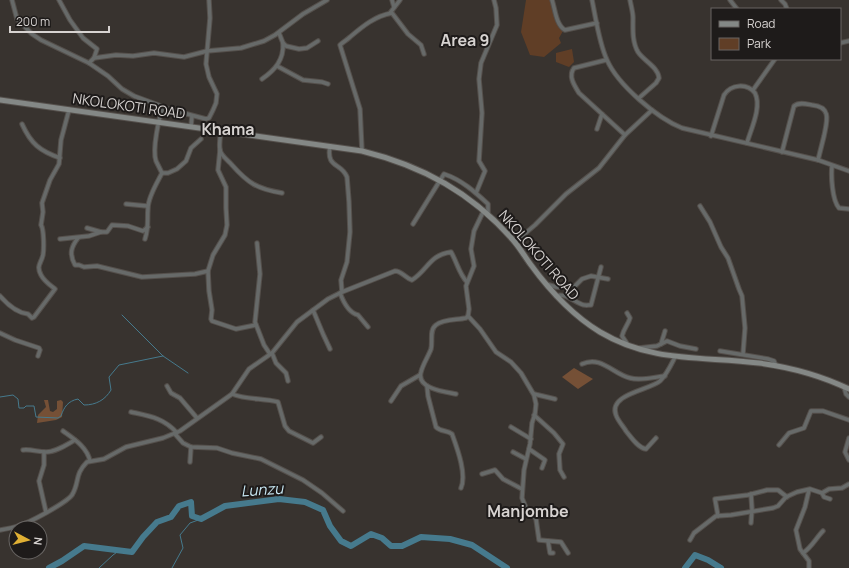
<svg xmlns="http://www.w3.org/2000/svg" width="849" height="568" viewBox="0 0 849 568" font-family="Manrope,sans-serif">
  <rect width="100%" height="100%" fill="#38332f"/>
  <!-- green -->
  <g fill="#603e26">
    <polygon points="526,0 551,0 556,20 563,31 559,38 561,43 544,57 530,55 521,32"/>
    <polygon points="572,49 574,62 569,67 556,62 556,53"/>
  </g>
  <!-- forest -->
  <g fill="#755036">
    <polygon points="574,368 593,379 578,389 562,377"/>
    <polygon points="44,400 48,400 50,411 53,412 57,409 57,401 61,400 63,402 62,417 56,420 37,423 38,415 46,407"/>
  </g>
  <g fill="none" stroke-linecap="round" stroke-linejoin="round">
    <!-- stream -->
    <g stroke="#467a8d" stroke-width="1">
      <polyline points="122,315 163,356 188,373"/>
      <path d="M0 397 13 395 18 399 19 408H24L26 406H34L36 417 58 418 61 416C64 407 68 401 78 399L84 405C96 405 105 400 111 390L109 377 119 365 163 356"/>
      <polyline points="99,568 113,555 120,550"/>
      <polyline points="172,568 183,548 180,535 190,523 201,519"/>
    </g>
    <!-- river -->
    <g stroke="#467a8d" stroke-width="6">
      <polyline points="49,568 62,561 84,546 132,552 143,537 157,522 171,517 179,506 191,502 192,516 201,519 225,506 279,499 305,502 323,510 330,526 341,541 351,546 371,534 382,538 391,546 402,546 421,537 450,539 472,545 507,568"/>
      <polyline points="685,568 695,555 708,560 721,568"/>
    </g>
    <!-- street casing -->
    <g stroke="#55504c" stroke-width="5.5">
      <g id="street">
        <polyline points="12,0 17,19 32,34 41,40 89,63 108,76 122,89 134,96 172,110 206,119 209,118 213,110 216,103 217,94 209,77 206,64 210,18 209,0"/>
        <polyline points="59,0 70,20 83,38 97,49 94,58"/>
        <polyline points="392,0 394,7"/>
        <path d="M552 0C555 9 556 25 565 30L597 23"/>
        <path d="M592 0C596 19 599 43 607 60 618 85 657 118 682 128L818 160 849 171"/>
        <path d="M630 0C631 6 633 12 633 18 633 29 632 42 638 52 644 61 658 67 659 78L656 83 639 98"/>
        <polyline points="730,0 737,9"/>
        <polyline points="781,0 785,4 787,9"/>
        <polyline points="390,13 400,0"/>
        <polyline points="279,33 283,43 286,46 299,49 307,48 318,41"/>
        <polyline points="840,43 849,41"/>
        <path d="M606 60 574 68C568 76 574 85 579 93L625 135"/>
        <polyline points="89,63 94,58 116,55 133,56 154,53 184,57 207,51 241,48 264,41 275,35 303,14 327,0"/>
        <polyline points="277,66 303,80 322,82 328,84"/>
        <path d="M262 79C275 70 284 60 283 43"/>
        <polyline points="753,90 775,59"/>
        <path d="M22 124C31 144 40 151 60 158"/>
        <polyline points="191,126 192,116"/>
        <polyline points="597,129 602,114"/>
        <path d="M221 131C220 137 219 144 220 150 221 156 228 160 232 165 248 183 257 189 282 193"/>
        <path d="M711 136 724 95C731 84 747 83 755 93 762 107 751 129 747 143"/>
        <polyline points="220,150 218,170 226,187 226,208 227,225 225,235 213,255 208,271 209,291 212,310 211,319 212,321 236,329 256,325"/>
        <path d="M362 151 360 109 340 45C343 42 347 40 350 37 363 26 375 16 392 13L408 34 421 45 424 54"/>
        <path d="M782 152 794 106C799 102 806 104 812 105 832 107 827 121 824 136 822 144 820 152 818 160"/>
        <path d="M832 166C831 176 832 200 839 208L849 209"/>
        <polyline points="162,173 168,173 177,169 186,161 191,148 201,139"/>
        <polyline points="476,193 485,171 479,161 482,113 479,79 481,63 497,25 496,8 494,0"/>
        <polyline points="126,204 147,206"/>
        <polyline points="700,206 710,222 721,247 728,258 739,289 742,296 745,328 743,354"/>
        <path d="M413 224 444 174C462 180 475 192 488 204V213"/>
        <polyline points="87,228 101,232 107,232 112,225 128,226 143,231 148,227"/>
        <path d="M78 238C71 247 69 254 75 265H79L84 267 97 266 142 277 195 274 208 271"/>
        <polyline points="60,239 89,236 101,232"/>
        <path d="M145 239C149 227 147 220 148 208 148 197 157 183 162 173 160 169 158 165 156 161 152 149 159 118 163 107"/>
        <polyline points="515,242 535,225 566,194 599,168 625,135 652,110"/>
        <polyline points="257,243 260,274 255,322 264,345 270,354"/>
        <polyline points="546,284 556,287 573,288 582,279 591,276 608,279"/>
        <path d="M342 292 395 271C402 271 405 278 412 280 428 270 429 255 451 252 457 262 459 274 467 282"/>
        <path d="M340 293C343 301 349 313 358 315L368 327"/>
        <path d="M0 296C7 304 18 313 28 314L32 318 34 317 55 289C50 285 44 281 41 275 36 265 41 264 43 255 44 249 44 229 41 225L43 212 42 203 50 180 59 164 61 140 69 110"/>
        <path d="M556 296C566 293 573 301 581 304 584 306 588 305 591 305L601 267"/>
        <polyline points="313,310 323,334 330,349"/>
        <path d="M627 313 630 318C628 325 624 328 622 336L628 345"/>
        <polyline points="468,316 480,329 496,352 511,362 521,373 534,395 536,404 535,414 532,423 530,444 524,470 522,498 526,508 536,519 539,540 561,542 568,553"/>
        <polyline points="0,333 15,340 39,348 40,350 38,356"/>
        <polyline points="661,344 665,331"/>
        <polyline points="639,348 657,346 667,341 680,346 696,349"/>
        <polyline points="720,351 768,359 774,361 776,366"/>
        <polyline points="272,353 276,363 286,373 288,381"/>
        <path d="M582 364C601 355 613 374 630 378 641 381 654 377 665 376"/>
        <polyline points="167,386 171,393 180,398 197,418"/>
        <path d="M427 386 428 396 436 427C441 432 447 430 452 434 457 448 467 474 461 488"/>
        <polyline points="844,387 846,394 849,397"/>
        <path d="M232 394C247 400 263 398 278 402L285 426 289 431 313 443 321 437"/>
        <path d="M456 394C446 392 416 389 421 372 423 364 428 357 431 349 433 341 429 330 436 325 443 319 457 320 466 318L468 316 469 309 466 286 474 266 471 249 474 231 484 210"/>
        <polyline points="534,394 555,399"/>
        <polyline points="391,401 401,386 420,375"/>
        <path d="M131 412C149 416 164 418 177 433"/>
        <polyline points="534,415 554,433 563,444 559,454 560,470 564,477"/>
        <polyline points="511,427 531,439"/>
        <path d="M63 431C74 439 87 447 90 461"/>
        <polyline points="175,434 183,443 191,447 217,448 232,453 261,459 303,480 322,493 343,511"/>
        <path d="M656 438 646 449C638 448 631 437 626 431 623 426 618 421 616 415 608 394 650 390 660 381 667 374 671 365 675 357"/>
        <polyline points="849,438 845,452 849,460"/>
        <polyline points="779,445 789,433 804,428 811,411 823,411 849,420"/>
        <polyline points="529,449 545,460 542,468"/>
        <path d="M23 450C31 449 38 452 46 452 56 452 66 445 75 440"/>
        <polyline points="44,452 44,465 39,481 46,512"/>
        <polyline points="513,452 526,459"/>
        <polyline points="190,462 191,447"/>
        <polyline points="482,474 495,470 503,479 522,489"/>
        <polyline points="809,490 805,507 796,530 800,549 809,561 809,568"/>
        <polyline points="822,493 824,497 830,499"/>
        <polyline points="718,516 715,499 748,495 767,490 778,490 787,497"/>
        <polyline points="751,523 752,509 751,494"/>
        <path d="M0 530C6 529 12 528 18 526 29 523 66 503 72 495 80 482 74 475 87 462L104 459 126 447 163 438 180 431 232 394 249 369 272 353 297 322 328 299 342 292 341 280 347 262 350 232 349 202 347 177C341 162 326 169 330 146"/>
        <polyline points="690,540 694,533 716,516 731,515 773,508 778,506 786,497 797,492 810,489 822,493 829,489 842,488 849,484"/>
        <polyline points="548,541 550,553 553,553"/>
        <path d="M803 553C812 547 816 538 823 531"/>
      </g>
    </g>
    <!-- secondary casing -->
    <g stroke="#55504c" stroke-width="7">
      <path id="secondary" d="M0 100 362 151C423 166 472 193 513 240 520 248 525 257 531 265 550 291 572 315 600 332 652 363 702 356 759 363 789 367 822 376 849 389"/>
    </g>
    <!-- street -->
    <use href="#street" stroke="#676a69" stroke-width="3.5"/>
    <!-- secondary -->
    <use href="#secondary" stroke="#848886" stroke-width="5"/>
  </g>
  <g text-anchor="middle" stroke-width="4" stroke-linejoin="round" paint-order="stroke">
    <!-- street labels -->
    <g font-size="14" fill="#d7d3d1" stroke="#1e1b1a">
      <text transform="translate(129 106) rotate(8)" y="5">NKOLOKOTI ROAD</text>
      <text transform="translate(539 255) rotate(49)" y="5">NKOLOKOTI ROAD</text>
    </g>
    <!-- water labels -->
    <g font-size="15" font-style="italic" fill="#caeaf6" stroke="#1e1b1a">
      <text transform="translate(262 490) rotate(-4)" y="5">Lunzu</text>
    </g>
    <!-- quarter labels -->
    <g font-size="16" font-weight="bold" fill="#d7d3d1" stroke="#1e1b1a">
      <text x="465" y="46">Area 9</text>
      <text x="228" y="135">Khama</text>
      <text x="528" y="517">Manjombe</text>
    </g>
  </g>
  <!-- legend -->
  <rect x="711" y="8" width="130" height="52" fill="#1e1b1a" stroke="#686563"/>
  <rect x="719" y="21" width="20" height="6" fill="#848886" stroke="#686563"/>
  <text x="747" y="28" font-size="12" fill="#d7d3d1">Road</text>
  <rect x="719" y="38" width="20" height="12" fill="#603e26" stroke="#686563"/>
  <text x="747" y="48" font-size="12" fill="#d7d3d1">Park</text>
  <!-- north arrow -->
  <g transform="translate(28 540) rotate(97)"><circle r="19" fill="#1e1b1a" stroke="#686563"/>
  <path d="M0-3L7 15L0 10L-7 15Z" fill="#e0b034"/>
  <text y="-6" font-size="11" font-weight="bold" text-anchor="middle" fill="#d7d3d1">N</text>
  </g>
  <!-- scale -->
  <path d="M10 26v6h99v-6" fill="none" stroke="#d7d3d1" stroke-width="2"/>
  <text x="16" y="26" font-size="12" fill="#d7d3d1" stroke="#1e1b1a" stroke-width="3" paint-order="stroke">200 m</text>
</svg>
